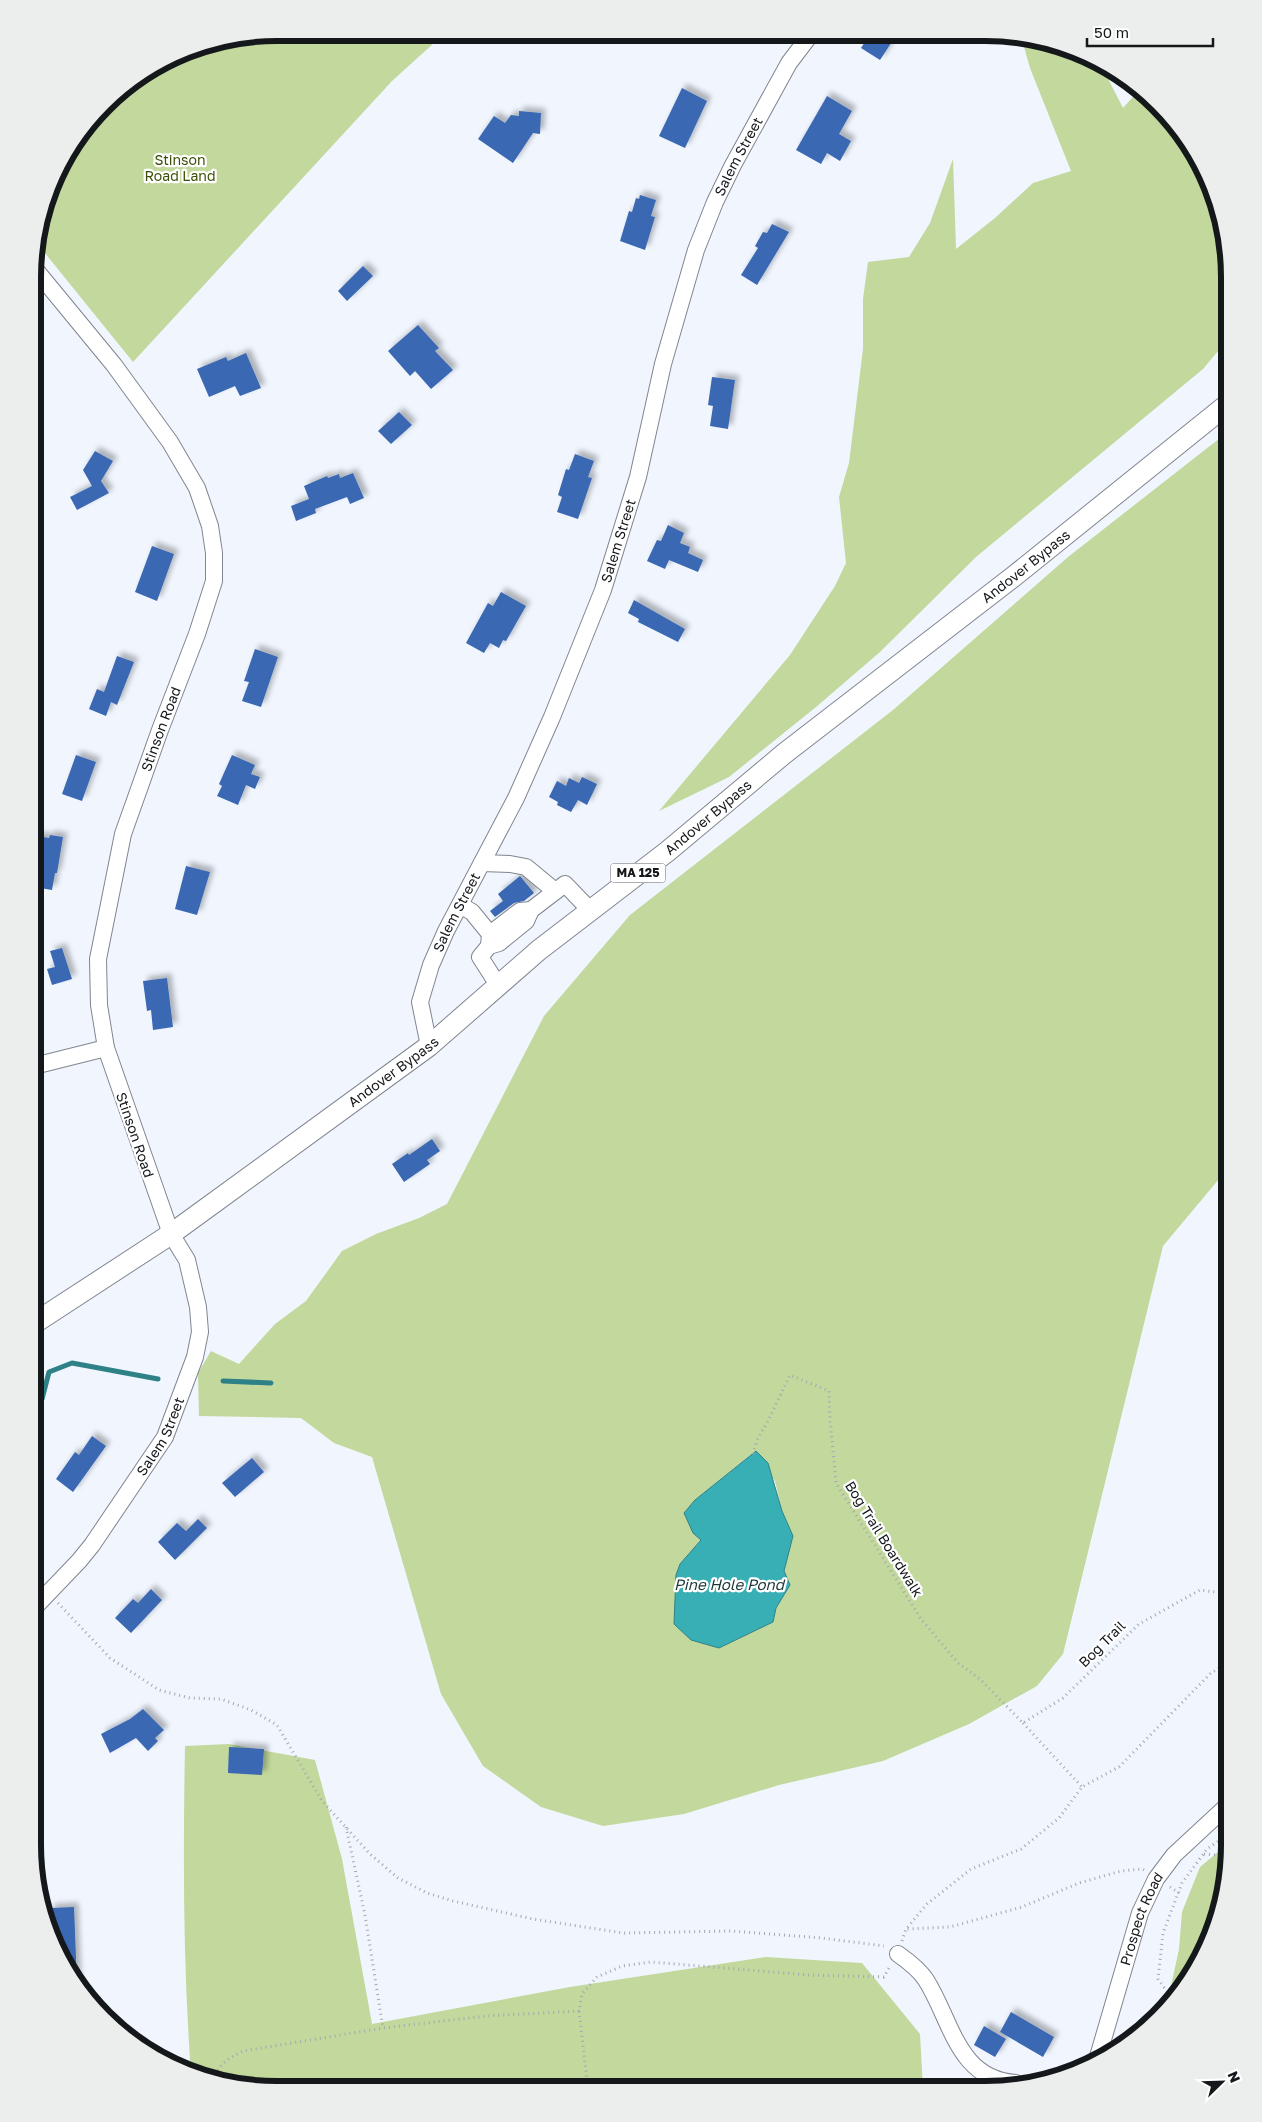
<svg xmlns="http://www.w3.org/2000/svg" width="1262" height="2122" viewBox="0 0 1262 2122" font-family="'Golos Text',sans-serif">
  <defs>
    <filter id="shadow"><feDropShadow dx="4.5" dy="-4.5" stdDeviation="2.5" flood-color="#0004"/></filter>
  </defs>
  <rect width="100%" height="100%" fill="#f0f5fe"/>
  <!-- green -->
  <g fill="#c2d89c" fill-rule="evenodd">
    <polygon points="277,33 445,33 392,81 133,362 36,242 58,169 116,93 184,51"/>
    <polygon points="1021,36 1079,51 1100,63 1123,108 1140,89 1179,128 1200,165 1220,230 1229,277 1229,338 1203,369 976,557 880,652 816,707 729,777 659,811 790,655 835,586 846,563 839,497 849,463 863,349 863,299 868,262 909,257 930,223 953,159 956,249 995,218 1033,183 1071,171 1030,68"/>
    <path d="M1229 431V1167L1163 1246 1063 1654 1037 1686 969 1724 883 1761 779 1785 684 1814 603 1826 541 1807 483 1766 441 1694 372 1457 334 1443 301 1418 199 1416 198 1373 211 1351 239 1364 275 1324 306 1301 342 1251 376 1234 419 1218 447 1204 544 1016 630 915 893 710 1068 557ZM755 1451 775 1481 782 1511 793 1536 784 1571 790 1585 776 1608 773 1622 719 1648 677 1595 676 1575 680 1564 701 1540 695 1500Z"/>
    <path d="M229 1744 315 1760 342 1859 372 2024 570 1987 766 1957 862 1963 920 2034 923 2089 246 2087 191 2073C183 1965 183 1855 185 1746Z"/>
    <polygon points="1229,1843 1229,1861 1211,1938 1183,1987 1170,1991 1179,1949 1182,1912 1200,1867"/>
  </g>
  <!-- water -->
  <polygon fill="#38afb5" stroke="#2e8287" points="756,1451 768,1463 782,1511 793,1536 784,1571 790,1585 776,1608 773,1622 719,1648 691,1640 674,1624 676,1575 680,1564 701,1540 693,1533 684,1513 695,1500"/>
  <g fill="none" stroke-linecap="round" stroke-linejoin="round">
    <!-- stream -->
    <g stroke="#2e8287" stroke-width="5">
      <polyline points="223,1381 271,1383"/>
      <polyline points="33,1408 42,1399 49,1372 72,1363 158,1379"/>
    </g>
  </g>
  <!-- building -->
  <g fill="#3a67b2" filter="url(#shadow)">
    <polygon points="870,34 897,34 880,60 861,48"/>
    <polygon points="682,88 707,101 685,148 659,136"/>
    <polygon points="827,96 852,111 839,134 851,141 840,161 827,153 821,164 796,150"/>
    <polygon points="519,111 541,113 540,134 533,133 513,163 478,139 494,116 505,123 511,115 519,116"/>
    <polygon points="640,195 656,200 651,216 655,217 645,250 620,241 629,211 632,212 636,198 639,199"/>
    <polygon points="772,224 789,232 757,285 741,275 758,248 755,246 763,232 767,233"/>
    <polygon points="363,266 373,276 347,301 338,291"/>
    <polygon points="418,325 439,348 435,351 453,370 431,389 415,371 410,376 388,351"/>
    <polygon points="246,353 261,388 240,396 235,386 209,397 197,369 226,357 228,361"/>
    <polygon points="712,377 735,380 728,429 710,426 713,406 708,405"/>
    <polygon points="399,412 412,425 391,444 378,431"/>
    <polygon points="95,451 113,461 101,481 109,493 77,510 70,497 92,486 83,470"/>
    <polygon points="575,454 594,461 588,477 592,478 578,519 557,512 562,497 558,495 566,469 569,470"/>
    <polygon points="353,473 364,498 350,504 347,497 315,509 316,513 296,521 291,506 309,499 304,486 327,476 328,478 339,474 340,478"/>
    <polygon points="668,525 684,533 680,543 690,547 688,553 703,560 698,572 669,560 665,569 647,561 657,540 661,541"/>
    <polygon points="152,546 174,554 157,601 135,592"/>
    <polygon points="501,592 526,606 506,641 503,640 499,648 490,643 484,653 466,643 488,603 493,606"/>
    <polygon points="634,600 685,629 678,642 638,622 639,619 628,613"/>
    <polygon points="255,649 278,657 261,707 242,701 249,682 244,681"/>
    <polygon points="117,656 134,662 117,705 111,702 106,716 89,709 97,689 104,692"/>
    <polygon points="76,755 96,762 82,801 62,794"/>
    <polygon points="232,755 255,765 251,774 260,777 255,789 246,785 238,805 217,796 222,786 219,784"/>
    <polygon points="582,777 597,784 587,805 578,800 571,812 557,805 558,802 549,797 557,781 566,786 569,778 579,783"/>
    <polygon points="50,835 63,837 57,873 55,873 52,890 34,887 34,855 37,836 49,838"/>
    <polygon points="186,866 210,872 197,915 175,909"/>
    <polygon points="520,876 534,893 524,901 514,903 495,917 490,911 503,901 498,894"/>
    <polygon points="62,948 72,979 52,985 47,969 55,967 50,951"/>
    <polygon points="167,978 173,1027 153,1030 151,1010 147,1011 143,981"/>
    <polygon points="432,1139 440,1151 427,1160 430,1164 404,1182 392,1164 408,1153 409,1155"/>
    <polygon points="92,1436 106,1446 73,1492 56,1479 75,1452 79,1455"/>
    <polygon points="252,1458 264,1472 235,1497 222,1483"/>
    <polygon points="198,1519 207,1528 175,1560 158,1542 177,1523 186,1531"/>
    <polygon points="151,1589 162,1600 131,1633 115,1618 133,1599 138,1603"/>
    <polygon points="143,1709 164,1730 155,1738 158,1741 148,1751 136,1738 110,1753 101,1734 130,1719"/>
    <polygon points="229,1747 264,1749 262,1775 228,1773"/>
    <polygon points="74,1907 77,1983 51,1938 49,1927 51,1927 50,1908"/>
    <polygon points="1011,2012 1054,2037 1043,2057 1000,2032"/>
    <polygon points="984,2026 1006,2039 995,2057 974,2045"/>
  </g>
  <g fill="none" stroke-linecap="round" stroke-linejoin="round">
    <!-- minor casing -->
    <g stroke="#808690" stroke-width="18">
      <g id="minor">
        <polyline points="482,863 510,864 526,867 555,891"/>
        <polyline points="460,905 472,912 490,934"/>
        <polyline points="489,946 490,934 520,911 531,910"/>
        <polyline points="498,985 480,957 489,946 499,943 526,921 531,910 565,884 590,910"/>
        <path id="s1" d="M429 1046 420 1002 431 965 446 931 516 798 552 717 603 590 638 477 663 364 696 250 715 202 733 165 789 63 811 34"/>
        <polyline points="34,1066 106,1048"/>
        <path id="s2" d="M33 1609 79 1561 92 1545 165 1437 195 1357 200 1332 198 1307 187 1260 171 1234 106 1048 99 1005 98 959 123 834 160 730 197 634 214 581V553L210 526 197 488 170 442 114 365 35 269"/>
        <path d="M898 1954C908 1961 919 1969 926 1980 952 2021 957 2079 1016 2083"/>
        <path id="s3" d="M1097 2060 1140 1913 1156 1879 1174 1855 1229 1804"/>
      </g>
    </g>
    <!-- major casing -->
    <g stroke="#808690" stroke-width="22">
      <g id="major">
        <path id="s4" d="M33 1324 171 1234 429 1046 539 950 668 851 785 753 1013 577 1229 403"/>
      </g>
    </g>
    <!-- path -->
    <g stroke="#a4a8af" stroke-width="3" stroke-dasharray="1 4" stroke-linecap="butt">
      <polyline points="753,1454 757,1440 768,1421 790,1375 829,1391 830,1420 836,1483 921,1619 958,1663 981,1680 1023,1723 1063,1698 1139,1624 1200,1590 1229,1594"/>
      <polyline points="58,1603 110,1658 159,1690 190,1698 221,1699 251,1710 277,1725 322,1801 370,1854 398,1878 427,1893 453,1901 533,1919 623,1933 731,1931 822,1938 884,1946"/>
      <polyline points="1023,1723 1082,1787"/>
      <polyline points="346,1827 365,1915 383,2028"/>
      <polyline points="1204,1854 1229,1856"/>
      <polyline points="1144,1870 1142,1869 1121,1871 1079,1883 1022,1907 950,1927 906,1929 927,1904 971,1869 1021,1849 1059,1818 1082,1787 1119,1767 1210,1674 1229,1661"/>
      <polyline points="1170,1887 1179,1893"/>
      <polyline points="902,1941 906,1929"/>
      <polyline points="1173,2000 1158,1979 1163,1933 1182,1883 1207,1849 1229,1834"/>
      <polyline points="579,2011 588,2088"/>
      <path d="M213 2079C219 2064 229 2058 243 2051L383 2028 486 2016 579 2011 582 1994 597 1977 622 1966 651 1962 809 1975 884 1977 890 1966"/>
    </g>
    <!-- minor -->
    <use href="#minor" stroke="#fff" stroke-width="16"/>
    <!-- major -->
    <use href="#major" stroke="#fff" stroke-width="20"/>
  </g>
  <g text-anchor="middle" stroke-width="4.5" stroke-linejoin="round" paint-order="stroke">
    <!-- shield labels -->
    <rect fill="#fff" stroke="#5b5d5f" stroke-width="1" x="610.5" y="863.5" width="55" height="19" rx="4"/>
    <g font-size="12" font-weight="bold" fill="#15181b">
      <text x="638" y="877">MA 125</text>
    </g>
    <!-- street labels -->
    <g font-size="14" fill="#15181b" stroke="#fff">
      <text dy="5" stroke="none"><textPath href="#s1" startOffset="952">Salem Street</textPath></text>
      <text dy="5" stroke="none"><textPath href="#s1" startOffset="548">Salem Street</textPath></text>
      <text dy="5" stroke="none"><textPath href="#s4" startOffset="1250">Andover Bypass</textPath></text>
      <text dy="5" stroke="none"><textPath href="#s2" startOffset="958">Stinson Road</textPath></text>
      <text dy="5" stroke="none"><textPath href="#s4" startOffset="845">Andover Bypass</textPath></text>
      <text dy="5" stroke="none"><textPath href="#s1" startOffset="142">Salem Street</textPath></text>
      <text dy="5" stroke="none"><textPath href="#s4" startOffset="440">Andover Bypass</textPath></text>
      <text transform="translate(135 1135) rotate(71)" y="5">Stinson Road</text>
      <text dy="5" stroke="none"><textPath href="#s2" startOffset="216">Salem Street</textPath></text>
      <text transform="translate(884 1539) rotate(58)" y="5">Bog Trail Boardwalk</text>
      <text transform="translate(1102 1644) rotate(-45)" y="5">Bog Trail</text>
      <text dy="5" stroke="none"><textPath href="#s3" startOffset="148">Prospect Road</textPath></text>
    </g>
    <!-- park labels -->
    <g font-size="14" fill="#3b4e06" stroke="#fff">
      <text x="180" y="165">Stinson<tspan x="180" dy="16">Road Land</tspan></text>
    </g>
    <!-- water labels -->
    <g font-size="15" font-style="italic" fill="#1e3839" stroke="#fff">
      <text x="729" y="1590">Pine Hole Pond</text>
    </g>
  </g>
  <!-- crop -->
  <path d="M0 0H1262V2122H0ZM277 41H985A236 236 0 0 1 1221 277V1845A236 236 0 0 1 985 2081H277A236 236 0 0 1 41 1845V277A236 236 0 0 1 277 41Z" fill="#eceded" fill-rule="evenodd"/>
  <path fill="none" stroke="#15181b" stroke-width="6" d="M277 41H985A236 236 0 0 1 1221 277V1845A236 236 0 0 1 985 2081H277A236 236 0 0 1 41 1845V277A236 236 0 0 1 277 41Z"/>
  <!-- north arrow -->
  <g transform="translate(1222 2082) rotate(67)" stroke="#ffffff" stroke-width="4" paint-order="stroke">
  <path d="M0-4L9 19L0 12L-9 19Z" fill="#15181b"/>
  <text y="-8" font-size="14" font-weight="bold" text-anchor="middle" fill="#15181b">N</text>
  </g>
  <!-- scale -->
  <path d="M1087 38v8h126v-8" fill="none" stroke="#15181b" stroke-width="2.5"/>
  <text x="1094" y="38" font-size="15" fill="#15181b" stroke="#ffffff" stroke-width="4" paint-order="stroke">50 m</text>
</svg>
